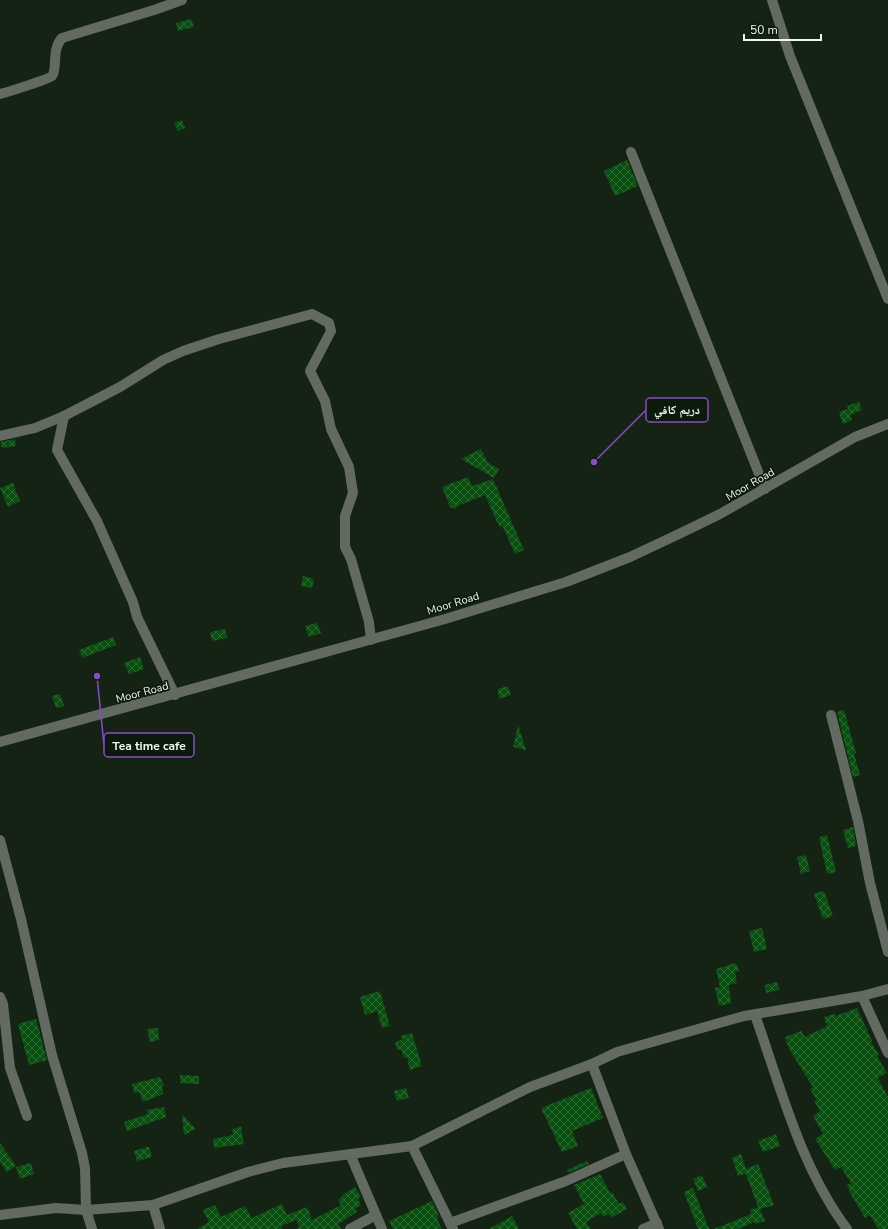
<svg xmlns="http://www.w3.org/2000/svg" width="888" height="1229" viewBox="0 0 888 1229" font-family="'Nunito Sans','Noto Naskh Arabic',sans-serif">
  <defs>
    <pattern id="building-cross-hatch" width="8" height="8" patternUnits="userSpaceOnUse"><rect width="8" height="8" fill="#095010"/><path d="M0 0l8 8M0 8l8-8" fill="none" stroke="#2d6a33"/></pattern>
  </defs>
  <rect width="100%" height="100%" fill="#142314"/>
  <!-- building -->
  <g fill="url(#building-cross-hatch)">
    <polygon points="191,19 194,27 178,31 176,23"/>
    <polygon points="182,120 185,128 178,131 174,123"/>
    <polygon points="627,160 638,186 615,196 604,171"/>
    <polygon points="859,402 862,410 850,415 852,420 843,424 839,412 848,409 849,411 847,406"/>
    <polygon points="15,439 16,446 2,448 0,442"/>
    <polygon points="481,449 488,463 499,469 494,478 461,459"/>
    <polygon points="468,477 472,486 493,479 524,550 515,554 502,525 500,527 496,520 485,495 457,506 456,509 450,507 442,487"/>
    <polygon points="13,483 20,501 8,507 0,488"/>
    <polygon points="303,576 314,579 312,588 301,586"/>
    <polygon points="317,623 321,633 309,637 305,626"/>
    <polygon points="225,629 227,638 212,641 210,632"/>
    <polygon points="113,637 116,645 82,658 79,650"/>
    <polygon points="140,657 144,669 129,674 124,663"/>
    <polygon points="508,686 511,695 499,699 498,689"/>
    <polygon points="60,694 64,706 56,708 52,696"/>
    <polygon points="844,710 856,753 854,753 860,775 853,777 837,712"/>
    <polygon points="518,725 526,750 513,747"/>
    <polygon points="853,827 856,846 848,848 843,830"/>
    <polygon points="827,835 836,872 827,874 819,837"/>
    <polygon points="806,855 810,871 801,874 797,857"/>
    <polygon points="824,891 833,916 823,919 814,894"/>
    <polygon points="762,928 767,949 754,952 749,931"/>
    <polygon points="736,963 739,971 735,972 737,983 729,985 731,1003 719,1006 715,988 720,987 716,969"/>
    <polygon points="777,982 779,990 766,993 765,985"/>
    <polygon points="380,991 390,1026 382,1028 377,1011 365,1015 360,997"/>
    <polygon points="857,1008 872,1041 871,1042 879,1055 877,1056 887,1073 878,1078 888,1097 888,1229 878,1229 870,1215 865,1218 850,1193 847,1185 851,1183 841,1167 835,1170 815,1139 823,1134 813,1116 820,1111 814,1101 817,1100 810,1089 813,1087 789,1049 785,1037 801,1031 805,1037 827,1026 824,1017 835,1014 836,1016"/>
    <polygon points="36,1019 47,1060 29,1065 18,1024"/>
    <polygon points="158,1028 159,1040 150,1042 147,1029"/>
    <polygon points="412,1033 422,1066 410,1070 407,1057 404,1058 401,1049 397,1050 395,1042 402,1040 401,1036"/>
    <polygon points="180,1075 199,1076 199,1084 180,1083"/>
    <polygon points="160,1077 164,1086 162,1086 163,1094 143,1102 139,1092 134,1093 132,1084"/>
    <polygon points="406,1088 409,1098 397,1101 394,1091"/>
    <polygon points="591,1088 603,1118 572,1131 578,1146 562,1152 541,1108"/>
    <polygon points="164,1107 166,1117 127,1131 124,1122 148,1114 146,1110"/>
    <polygon points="182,1114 196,1129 184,1135"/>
    <polygon points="241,1127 244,1144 214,1148 213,1139 233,1135 232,1129"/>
    <polygon points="776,1134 780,1146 763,1152 758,1141"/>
    <polygon points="0,1143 16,1166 7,1172 0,1162"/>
    <polygon points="147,1147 149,1147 152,1157 137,1161 134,1151"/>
    <polygon points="741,1154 746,1169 758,1164 774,1205 760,1209 765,1221 755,1224 754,1222 738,1229 714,1229 751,1214 750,1210 758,1207 746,1174 738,1176 732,1158"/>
    <polygon points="587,1161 589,1164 568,1173 567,1170"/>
    <polygon points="31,1163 34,1174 20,1179 16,1167"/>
    <polygon points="600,1174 610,1193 612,1192 619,1204 623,1202 627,1209 611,1218 609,1214 603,1217 601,1213 586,1222 591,1229 577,1229 568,1213 584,1204 574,1185"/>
    <polygon points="702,1175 707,1187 698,1191 693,1179"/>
    <polygon points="355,1187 361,1197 358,1199 361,1205 355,1209 357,1212 338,1224 341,1229 296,1229 299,1227 296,1220 281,1226 282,1229 197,1229 209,1222 203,1210 215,1205 221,1217 245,1206 252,1218 282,1204 287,1215 307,1207 312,1220 341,1205 338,1200 342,1197 341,1196"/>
    <polygon points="693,1188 709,1229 698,1229 684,1192"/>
    <polygon points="432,1201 439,1216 437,1217 438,1221 442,1229 393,1229 389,1221"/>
    <polygon points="512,1216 519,1229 489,1229"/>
  </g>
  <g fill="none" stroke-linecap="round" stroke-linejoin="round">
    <!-- minor -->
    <g stroke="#626a61" stroke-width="10">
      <polyline points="772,0 790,56 888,299"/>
      <path d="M0 94C8 92 49 79 52 76 58 69 51 50 62 38L154 10 182 0"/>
      <polyline points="631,152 765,489"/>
      <polyline points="64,416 57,450 97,521 133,602 137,617 175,695"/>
      <polyline points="0,436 35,428 64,416 120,387 163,360 183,351 219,339 312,314 329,323 331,331 310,371 325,401 331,429 349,467 353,493 345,516 345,547 351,559 369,622 371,640"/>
      <polyline points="831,715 858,821 870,883 888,952"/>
      <polyline points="0,742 445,619 566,582 630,557 681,533 720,514 855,437 888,424"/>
      <polyline points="0,840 21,919 52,1055 82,1153 85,1168 86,1210 92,1229"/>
      <polyline points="862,996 888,1053"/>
      <polyline points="0,997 3,1004 10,1068 27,1116"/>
      <path d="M755 1015C781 1088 800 1166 847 1229"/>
      <polyline points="592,1064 626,1154 659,1229"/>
      <polyline points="412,1146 453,1229"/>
      <polyline points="350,1154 382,1229"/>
      <polyline points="153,1205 160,1229"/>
      <polyline points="0,1215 56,1208 86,1210 153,1205 248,1172 283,1163 412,1146 530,1087 592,1064 617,1052 744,1016 862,996 888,989"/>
      <polyline points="450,1223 566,1181 626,1154"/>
      <polyline points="350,1229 376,1215"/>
      <polyline points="643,1229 657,1223"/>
    </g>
  </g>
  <g text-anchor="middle" stroke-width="3.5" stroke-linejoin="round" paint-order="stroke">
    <!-- street labels -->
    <g font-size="11" fill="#eef8ee" stroke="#0b1a0b">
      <text transform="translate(750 484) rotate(-30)" y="4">Moor Road</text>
      <text transform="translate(453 603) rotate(-17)" y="4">Moor Road</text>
      <text transform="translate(142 692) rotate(-15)" y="4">Moor Road</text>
    </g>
  </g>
  <!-- callouts -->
  <path fill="none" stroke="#8c4bc6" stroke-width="1.5" d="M594 462L646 410M97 676L104 745"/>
  <g fill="#8c4bc6" stroke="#0b1a0b" stroke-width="1.5">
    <circle cx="594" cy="462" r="4"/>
    <circle cx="97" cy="676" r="4"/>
  </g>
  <g fill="#0b1a0b" stroke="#8c4bc6" stroke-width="1.5">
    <rect x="646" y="398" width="62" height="24" rx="4"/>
    <rect x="104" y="733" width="90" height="24" rx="4"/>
  </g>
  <g font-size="12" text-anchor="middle" font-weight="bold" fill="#eef8ee">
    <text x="677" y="414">دريم كافي</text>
    <text x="149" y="750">Tea time cafe</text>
  </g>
  <!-- scale -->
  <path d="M744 34v6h77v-6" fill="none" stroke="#eef8ee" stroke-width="2"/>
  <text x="750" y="34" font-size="12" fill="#eef8ee" stroke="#0b1a0b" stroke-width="3" paint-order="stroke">50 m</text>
</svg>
